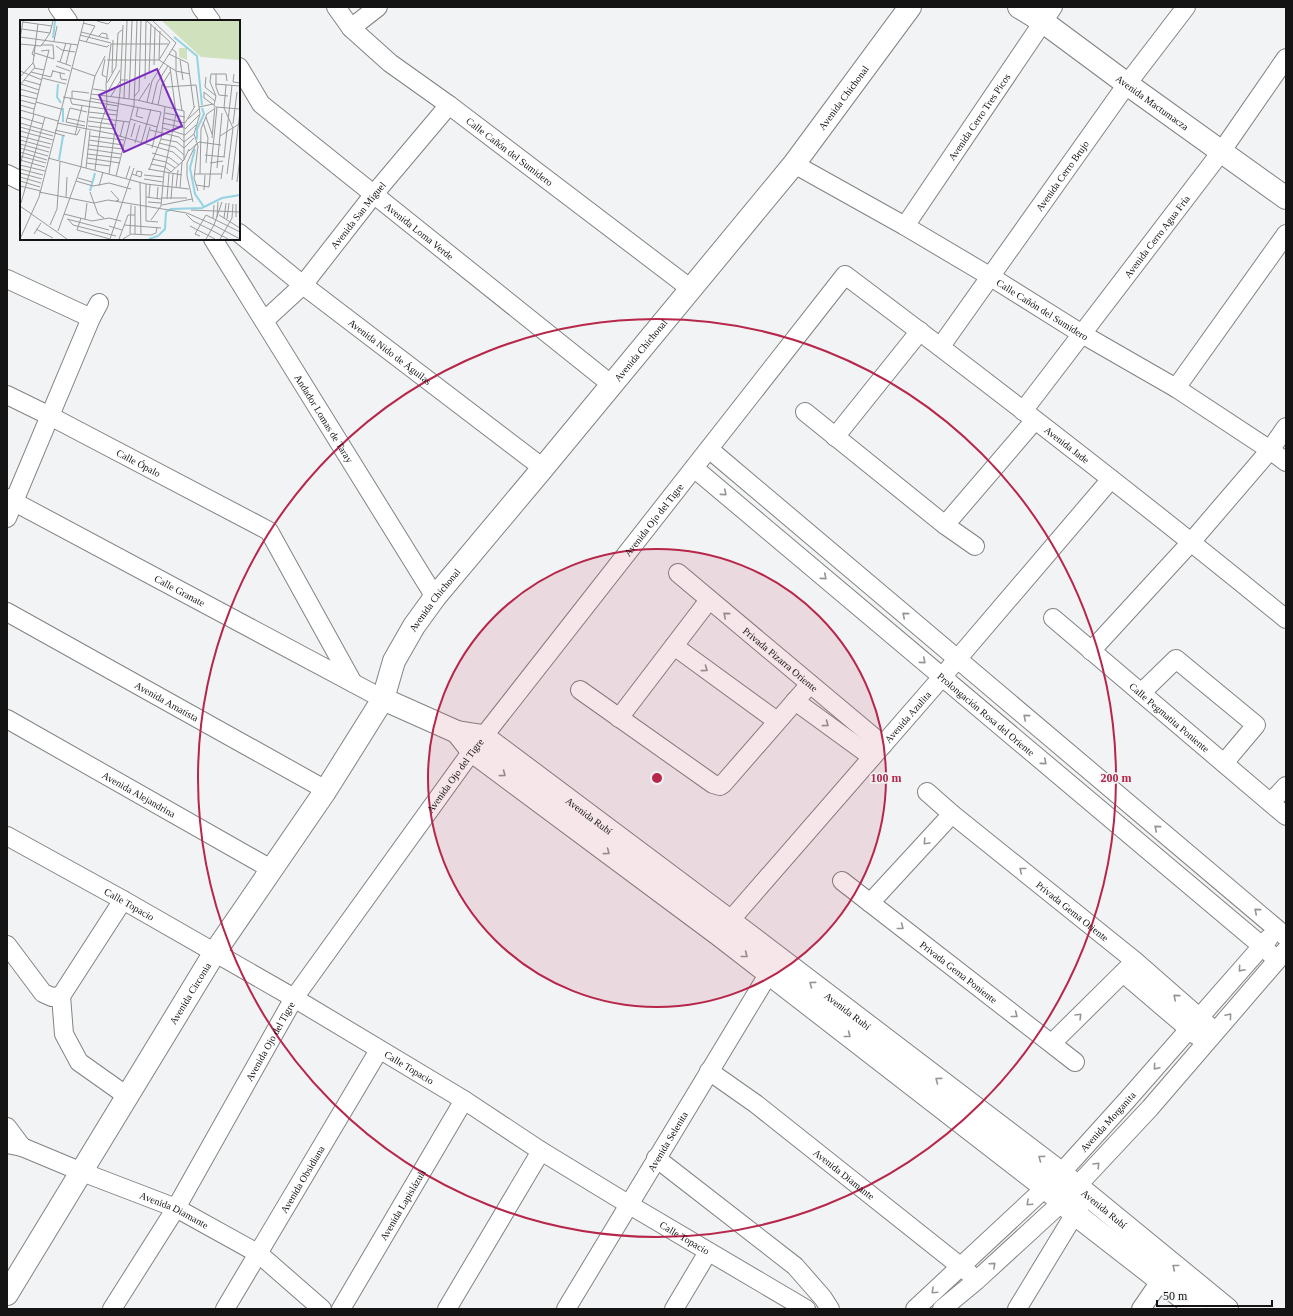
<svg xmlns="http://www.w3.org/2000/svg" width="1293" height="1316" viewBox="0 0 1293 1316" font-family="Georgia,serif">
  <rect width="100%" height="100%" fill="#f2f3f4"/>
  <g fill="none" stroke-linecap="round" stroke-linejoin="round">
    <!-- street casing -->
    <g stroke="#828384" stroke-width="20">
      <g id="street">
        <polyline points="58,7 68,21"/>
        <polyline points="201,7 211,21"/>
        <path id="s1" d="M336 7 351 28 390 63 449 105 691 289"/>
        <polyline points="351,28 378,7"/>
        <path id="s2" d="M239 67 261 104 612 385"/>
        <path id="s3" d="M794 164 905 226 991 277 1082 334 1176 388 1270 450 1286 462"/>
        <polyline points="7,174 21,181"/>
        <path id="s4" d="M905 226 1053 7"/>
        <path id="s5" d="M239 233 303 285 543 468"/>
        <path id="s6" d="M213 239 435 597"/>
        <polyline points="7,279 91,318"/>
        <path id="s7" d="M264 321 303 285 374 194 449 105"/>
        <path id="s8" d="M941 346 1127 84 1186 7"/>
        <polyline points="1176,388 1286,234"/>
        <path id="s9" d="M7 395 50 416 269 531 353 683"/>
        <path id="s10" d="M1023 411 1221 152 1286 58"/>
        <polyline points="805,412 945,525 975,546"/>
        <polyline points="835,437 920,331"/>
        <polyline points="709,449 1277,929 1286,937"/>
        <path id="s11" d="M694 468 1262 946 1277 960"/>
        <path id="s12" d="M7 498 383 699"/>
        <polyline points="7,518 91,318 99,303"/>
        <polyline points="945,525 1035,420"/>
        <path id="s13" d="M678 573 883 745"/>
        <path id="s14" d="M7 612 326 790"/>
        <path id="s15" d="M1053 618 1286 816"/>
        <polyline points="674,646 777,721"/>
        <polyline points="1091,651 1192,541 1270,450 1286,427"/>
        <polyline points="580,690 713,784 720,786 723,784 810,684"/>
        <polyline points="1141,693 1176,659 1256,725 1224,763"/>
        <polyline points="795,701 872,757"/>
        <polyline points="619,718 709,600"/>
        <path id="s16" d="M7 719 271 869"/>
        <path id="s17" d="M927 792 952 814 1135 961 1208 1025"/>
        <polyline points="1271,802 1286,786"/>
        <path id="s18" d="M7 836 123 900 294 998 464 1100 541 1151 628 1204 806 1309"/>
        <path id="s19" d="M842 881 1075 1062"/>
        <polyline points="870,903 952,814"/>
        <path id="s20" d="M721 931 942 677 1111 479"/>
        <polyline points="7,945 43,993 52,997 61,996"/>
        <polyline points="1123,973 1197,1036"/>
        <polyline points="61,996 64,1034 79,1062 127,1096"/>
        <polyline points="61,996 123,900"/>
        <polyline points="1052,1043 1135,961"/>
        <path id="s21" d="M709 1071 756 1104 970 1274"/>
        <polyline points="7,1127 22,1147"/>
        <path id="s22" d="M7 1144 22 1147 82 1172 176 1208 259 1254 322 1309"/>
        <polyline points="656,1158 795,1266 823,1298 830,1309"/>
        <path id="s23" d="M112 1309 176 1208 294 998 472 751 845 275C994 387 1142 501 1286 619"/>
        <path id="s24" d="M225 1309 379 1050"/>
        <path id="s25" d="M341 1309 464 1100"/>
        <polyline points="447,1309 541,1151"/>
        <path id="s26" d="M566 1309 769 973"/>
        <polyline points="674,1309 708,1252"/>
        <path id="s27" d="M915 1309 1061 1173 1127 1100 1269 938"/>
        <polyline points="942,1309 977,1280 1062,1202 1150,1108 1286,950"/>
        <polyline points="1017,1309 1082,1202"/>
        <polyline points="1141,1309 1161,1280"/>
      </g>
    </g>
    <!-- secondary casing -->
    <g stroke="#828384" stroke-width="24">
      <g id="secondary">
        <path id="s28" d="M1019 7 1042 21 1127 84 1286 198"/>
        <path id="s29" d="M383 699 457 732 483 736 730 921 1061 1173 1227 1309"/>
        <polyline points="457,732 472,751 718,934 1046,1188 1075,1214 1197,1309"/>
        <path id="s30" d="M7 1294 215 952 326 790 383 699 394 661 414 626 435 597 543 468 794 164 910 7"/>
      </g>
    </g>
    <!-- street -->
    <use href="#street" stroke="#fff" stroke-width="18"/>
    <!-- secondary -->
    <use href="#secondary" stroke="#fff" stroke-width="22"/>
  </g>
  <!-- one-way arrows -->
  <defs><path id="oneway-chevron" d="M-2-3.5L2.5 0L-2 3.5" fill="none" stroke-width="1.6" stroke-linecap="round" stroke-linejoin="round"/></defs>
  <g stroke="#959595">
    <use href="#oneway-chevron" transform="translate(724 493) rotate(40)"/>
    <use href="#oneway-chevron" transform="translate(824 577) rotate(40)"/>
    <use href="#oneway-chevron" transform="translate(726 615) rotate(-140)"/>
    <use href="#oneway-chevron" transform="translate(905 615) rotate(-140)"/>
    <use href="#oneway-chevron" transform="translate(923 661) rotate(40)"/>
    <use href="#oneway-chevron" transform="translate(705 669) rotate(36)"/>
    <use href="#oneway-chevron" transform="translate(1026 717) rotate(-140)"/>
    <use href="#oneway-chevron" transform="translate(826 724) rotate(36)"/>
    <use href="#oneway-chevron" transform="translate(1044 762) rotate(40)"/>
    <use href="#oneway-chevron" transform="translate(503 774) rotate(37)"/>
    <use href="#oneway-chevron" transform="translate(1157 828) rotate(-140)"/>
    <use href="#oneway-chevron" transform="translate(926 842) rotate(133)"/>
    <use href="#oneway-chevron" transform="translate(607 852) rotate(37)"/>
    <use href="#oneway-chevron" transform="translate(1022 870) rotate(-141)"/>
    <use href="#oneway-chevron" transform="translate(1257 911) rotate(-140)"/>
    <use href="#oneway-chevron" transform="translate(901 927) rotate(38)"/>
    <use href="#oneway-chevron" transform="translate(745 955) rotate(38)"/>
    <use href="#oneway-chevron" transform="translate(1241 969) rotate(131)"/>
    <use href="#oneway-chevron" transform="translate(812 984) rotate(-143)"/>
    <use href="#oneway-chevron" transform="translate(1176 997) rotate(-139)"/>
    <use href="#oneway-chevron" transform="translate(1015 1015) rotate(38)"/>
    <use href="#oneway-chevron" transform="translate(1079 1016) rotate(-45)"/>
    <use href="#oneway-chevron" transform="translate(1229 1016) rotate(-50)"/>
    <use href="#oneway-chevron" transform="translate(848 1035) rotate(38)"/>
    <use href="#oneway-chevron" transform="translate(1156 1067) rotate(131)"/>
    <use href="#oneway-chevron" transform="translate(938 1080) rotate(-143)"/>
    <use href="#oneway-chevron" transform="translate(1041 1158) rotate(-143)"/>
    <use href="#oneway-chevron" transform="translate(1097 1165) rotate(-47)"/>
    <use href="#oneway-chevron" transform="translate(1029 1203) rotate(137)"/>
    <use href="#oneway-chevron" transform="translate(993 1265) rotate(-42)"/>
    <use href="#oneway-chevron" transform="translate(1175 1267) rotate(-141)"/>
    <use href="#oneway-chevron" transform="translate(934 1291) rotate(137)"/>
  </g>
  <!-- distance rings -->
  <circle cx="657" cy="778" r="229" fill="#b7264b" fill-opacity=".12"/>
  <g fill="none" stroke="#b7264b" stroke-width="2">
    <circle cx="657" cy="778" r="229"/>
    <circle cx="657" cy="778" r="459"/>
  </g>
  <g text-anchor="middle" stroke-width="3.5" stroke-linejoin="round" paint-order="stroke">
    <!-- street labels -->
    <g font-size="10" fill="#141414" stroke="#f2f3f4">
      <text dy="4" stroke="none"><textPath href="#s30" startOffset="1465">Avenida Chichonal</textPath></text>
      <text dy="4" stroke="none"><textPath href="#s28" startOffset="164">Avenida Mactumacza</textPath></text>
      <text dy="4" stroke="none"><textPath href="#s4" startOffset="132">Avenida Cerro Tres Picos</textPath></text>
      <text dy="4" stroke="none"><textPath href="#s1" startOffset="227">Calle Cañón del Sumidero</textPath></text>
      <text dy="4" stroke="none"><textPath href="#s8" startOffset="209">Avenida Cerro Brujo</textPath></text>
      <text dy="4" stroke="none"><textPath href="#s7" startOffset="142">Avenida San Miguel</textPath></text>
      <text dy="4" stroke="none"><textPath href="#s2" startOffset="246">Avenida Loma Verde</textPath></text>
      <text dy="4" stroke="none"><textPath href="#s10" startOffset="220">Avenida Cerro Agua Fría</textPath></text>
      <text dy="4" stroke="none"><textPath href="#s3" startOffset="288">Calle Cañón del Sumidero</textPath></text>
      <text dy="4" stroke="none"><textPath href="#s30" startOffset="1141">Avenida Chichonal</textPath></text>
      <text dy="4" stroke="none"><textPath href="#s5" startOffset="192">Avenida Nido de Águilas</textPath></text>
      <text dy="4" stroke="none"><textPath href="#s6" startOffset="211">Andador Lomas de Taray</textPath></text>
      <text dy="4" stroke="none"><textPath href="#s23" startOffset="1549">Avenida Jade</textPath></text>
      <text dy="4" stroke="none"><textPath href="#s9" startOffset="148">Calle Ópalo</textPath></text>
      <text dy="4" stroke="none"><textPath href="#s23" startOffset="959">Avenida Ojo del Tigre</textPath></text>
      <text dy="4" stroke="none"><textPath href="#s12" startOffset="196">Calle Granate</textPath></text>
      <text dy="4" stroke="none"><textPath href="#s30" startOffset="817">Avenida Chichonal</textPath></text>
      <text dy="4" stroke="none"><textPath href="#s13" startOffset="134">Privada Pizarra Oriente</textPath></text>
      <text dy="4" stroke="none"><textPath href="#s14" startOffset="183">Avenida Amatista</textPath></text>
      <text dy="4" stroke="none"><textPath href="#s11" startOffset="382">Prolongación Rosa del Oriente</textPath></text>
      <text dy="4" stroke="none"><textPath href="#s20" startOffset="284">Avenida Azulita</textPath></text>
      <text dy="4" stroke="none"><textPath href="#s15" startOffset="153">Calle Pegmatita Poniente</textPath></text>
      <text dy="4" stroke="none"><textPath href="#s23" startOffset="635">Avenida Ojo del Tigre</textPath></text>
      <text dy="4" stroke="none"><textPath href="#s16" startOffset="152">Avenida Alejandrina</textPath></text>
      <text dy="4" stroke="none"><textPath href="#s29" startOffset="240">Avenida Rubí</textPath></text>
      <text dy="4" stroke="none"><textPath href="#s18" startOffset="140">Calle Topacio</textPath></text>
      <text dy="4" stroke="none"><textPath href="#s17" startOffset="188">Privada Gema Oriente</textPath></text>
      <text dy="4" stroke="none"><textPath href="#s19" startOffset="148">Privada Gema Poniente</textPath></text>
      <text dy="4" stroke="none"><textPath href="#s30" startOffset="352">Avenida Circonia</textPath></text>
      <text dy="4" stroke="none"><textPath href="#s29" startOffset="564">Avenida Rubí</textPath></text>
      <text dy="4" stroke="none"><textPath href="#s23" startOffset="311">Avenida Ojo del Tigre</textPath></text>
      <text dy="4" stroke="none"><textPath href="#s18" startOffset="464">Calle Topacio</textPath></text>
      <text dy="4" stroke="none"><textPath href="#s27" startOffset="269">Avenida Morganita</textPath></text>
      <text dy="4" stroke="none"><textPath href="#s26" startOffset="196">Avenida Selenita</textPath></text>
      <text dy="4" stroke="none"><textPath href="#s21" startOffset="170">Avenida Diamante</textPath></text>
      <text dy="4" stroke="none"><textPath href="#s24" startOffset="151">Avenida Obsidiana</textPath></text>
      <text dy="4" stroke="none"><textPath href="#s25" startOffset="121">Avenida Lapislázuli</textPath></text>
      <text dy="4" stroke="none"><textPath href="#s29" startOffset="888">Avenida Rubí</textPath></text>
      <text dy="4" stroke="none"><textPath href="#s22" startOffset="180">Avenida Diamante</textPath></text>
      <text dy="4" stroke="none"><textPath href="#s18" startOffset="788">Calle Topacio</textPath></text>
    </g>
  </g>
  <!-- overview -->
  <g transform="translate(20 20)">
    <rect width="220" height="220" fill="#f2f3f4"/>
    <path d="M142 1H220V40L181 37ZM159 28H167V40L159 37Z" fill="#cfe1bd"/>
    <path fill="none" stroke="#93d3e3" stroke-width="2" d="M154 17 177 36 182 85M33 18 35 1M38 64 37 77 41 83M43 88V102M177 119V109L184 94 182 88M175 129 170 148 175 174 184 187M39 140 43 116M70 171 75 153M129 219 138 216 145 209 146 192 151 189 182 188 202 178 220 175"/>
    <path fill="none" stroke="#999a9a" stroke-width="1" d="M77 1 88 4 91 1M127 1 150 22 139 40M3 2 32 6M63 3 75 6 66 22M2 9 30 13M61 12 89 19M60 15 91 23M79 16 82 13 87 14V18M0 17 58 25M0 19 3 1M59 20 87 27 89 25M34 21 37 6M0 24 21 26M15 26 12 34 15 36M21 26 30 13 33 1M36 26 42 30 55 32M152 29 156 32V50M21 31 29 30 24 50M15 33 34 39 33 25H21M149 34 168 43 174 87M85 39 82 55 86 57M139 39 140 11M87 40H139L156 51 170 54M160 40 163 60M37 41 51 46M40 42 46 23M46 44 51 24M134 45 135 7M36 46 50 51M52 48 75 56M0 51 22 60M33 51 45 54M156 51 162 91M11 52 31 57 33 50M40 53 41 59 47 60M92 53 93 20M129 54 131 4M196 54V67L199 75 208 76M214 54 213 62 220 63M0 57 13 43 18 4M186 57 185 67 196 76M22 58 46 64M125 59 126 1M4 60 21 65M87 63 96 47 98 13 102 10M1 64 19 70M195 64 220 66M0 65 15 47 13 43M142 65 146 67 176 65 180 94 174 114 178 126 174 158 178 171M206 65 204 88 213 108M0 69 18 74M73 69 87 71M184 72V78L195 86 192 118M184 72 195 81M87 73 100 50M71 74 117 80 164 91V140M0 75 17 79M91 76 101 60H108M43 77 98 86M114 77 119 71 121 1M50 78 52 84 98 91M70 78 141 92 132 128M104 78 107 1M52 79V71L69 73M109 79 112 1M0 80 15 84M119 80 130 63M16 82 41 89M127 82 132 61 156 23 133 1M132 84 137 63 148 46M0 85 14 89M138 85 142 65 150 52M194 85 196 76 190 62 191 54H206L207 61M179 87 193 84M196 87 220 89M50 88 46 102 65 106M50 88 67 92M118 88 116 96 123 98M0 90 38 101M68 92 97 95M145 93 165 97M13 94 24 50 14 48M0 97 23 104M69 97 109 102M186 97 192 114M47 98 65 102M143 98 165 103 175 86M110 99 137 107M168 99 179 89M68 101 96 105M183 102 188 118 186 143M0 103 45 116M37 103 93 114 153 132 163 141M142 103 165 108M213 104 217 72M68 106 95 109M0 107 33 116M143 108 165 115 176 105M165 109 179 95M35 110 57 115 60 109M130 110 159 117 164 122 174 114M0 111 33 120M55 115 62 86M0 116 31 124M70 116 104 120M200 116 219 104M100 117 104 101M111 117 115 103M141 119 157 122 164 128M0 120 30 128M69 120 103 125M126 122 130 107M115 123 120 105M139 123 155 127 164 135M0 124 29 132M121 124 131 89M69 125 103 129M0 128 28 136M164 128 174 118M68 129 101 134M169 131 179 122 201 125M0 132 27 140M132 133 150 138 159 145M67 134 100 138M185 135 205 137M0 136 26 143M204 137 212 65M28 138 126 164 169 169M67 138 100 143M132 139 146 142 155 148M0 140 25 147M66 143 90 146M190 143 203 141M131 144 145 147 151 152M0 145 14 94M0 145 25 151M66 148 70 111M197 148 202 93M0 149 23 155M128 149 162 155M75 150 81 103 87 85 86 64 91 24H148M129 150 141 119 145 87M151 152 164 140 169 129M0 153 22 159M89 154 100 72 103 5M112 154 121 157 122 152 117 151 116 155M175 154H201M180 154 181 109 187 94 194 89M207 154 213 108M124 155 143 157M96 156 114 85 117 1M0 157 21 163M58 158 72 162M106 158 110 146M124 159 143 162M201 159 203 145M212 160 220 91M0 161 20 167M56 161 73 166 89 163 111 169M120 162 121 215M217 162 220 138M126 164V201L138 202M176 165 189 167 197 87M0 166 21 171M79 166 83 152M156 168 158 150M160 168 162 142M184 170 185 155M91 171 99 180 96 181M19 172 74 183 88 180 167 193 194 205 186 219M70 172 78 194 84 198M46 177 47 157M126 177 141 179M129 177 130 165M141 178H167M137 179 138 167M147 179 149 153M151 179 153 154M128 182 141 183M173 182 167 156V143L176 124M202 182 194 205 220 219M1 183 25 97M142 185 172 179M0 186 47 219M171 190 220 192M44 194 72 201 89 198 101 201M166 194 173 201 191 210M199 195 220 208M197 197 198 182M216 197V184M61 198 57 210 90 219 114 148M193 198 194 185M204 198 206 183M47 199 89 210M48 199 53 205 96 216M65 199 67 183M207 199 209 183M131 200 141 186 144 153 156 94 150 47M30 205 37 189 40 142M104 205 141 208M89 206 102 210M170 206 195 219M16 209 33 218M191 210 208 219M38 211 61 147 71 74 75 56 85 36M14 214 21 203M110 214 111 185M115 214V186M180 216 175 214 186 195 220 212M0 219 19 177 64 1M99 219 108 195H115M103 219 111 214 131 215 136 213 137 207M200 219 212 198 213 184"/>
    <path fill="#7b2cbf" fill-opacity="0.15" stroke="#7b2cbf" stroke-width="2" d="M137 49 162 106 104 132 79 75Z"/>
    <rect width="220" height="220" fill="none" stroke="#141414" stroke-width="2"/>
  </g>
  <circle cx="657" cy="778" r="6" fill="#b7264b" stroke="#f2f3f4" stroke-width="2"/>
  <g font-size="12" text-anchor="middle" font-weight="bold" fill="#b7264b" stroke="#f2f3f4" stroke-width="3.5" stroke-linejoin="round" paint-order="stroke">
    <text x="886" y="782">100 m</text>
    <text x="1116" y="782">200 m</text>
  </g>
  <!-- border -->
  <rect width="1293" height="1316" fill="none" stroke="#141414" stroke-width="16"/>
  <!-- scale -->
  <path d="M1157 1300v6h115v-6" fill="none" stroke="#141414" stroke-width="2"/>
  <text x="1163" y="1300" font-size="12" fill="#141414" stroke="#f2f3f4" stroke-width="3" paint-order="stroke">50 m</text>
</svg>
